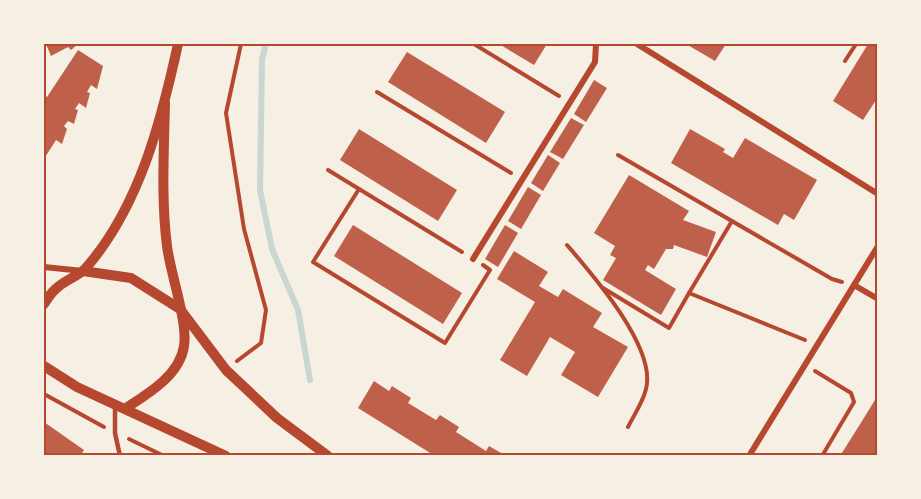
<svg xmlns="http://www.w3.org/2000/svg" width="921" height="499" viewBox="0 0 921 499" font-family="'Titillium Web',sans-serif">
  <rect width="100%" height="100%" fill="#f6efe4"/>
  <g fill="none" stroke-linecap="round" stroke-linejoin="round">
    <!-- stream -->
    <polyline stroke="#c9d6d2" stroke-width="6" points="266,44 262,59 260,190 272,249 298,310 310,380"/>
  </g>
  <!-- building -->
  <g fill="#bf614a">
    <polygon points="46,44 78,44 71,50 68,47 51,56"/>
    <polygon points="499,44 547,44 534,65"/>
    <polygon points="686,44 726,44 715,61"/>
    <polygon points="868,44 878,44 878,97 863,120 833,101"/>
    <polygon points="78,50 103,66 97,89 91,85 87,92 90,93 86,108 79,103 75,109 78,110 74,124 68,121 64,126 67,129 62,144 56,140 44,159 44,95 47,97"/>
    <polygon points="407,52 505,112 486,143 388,82"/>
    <polygon points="594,80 607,88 586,122 574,114"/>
    <polygon points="571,118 584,125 563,159 550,152"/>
    <polygon points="359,129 457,190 438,221 340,160"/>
    <polygon points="690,129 725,149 723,152 733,158 745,138 817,180 794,220 784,214 778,225 671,163"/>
    <polygon points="548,155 560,163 543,191 531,183"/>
    <polygon points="629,175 689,211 683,220 716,232 707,257 674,245 673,249 666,249 654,269 648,265 645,270 676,289 661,315 603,280 616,258 610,255 615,246 594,233"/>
    <polygon points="528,187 541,195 521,229 508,221"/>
    <polygon points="353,225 462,293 443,324 334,256"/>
    <polygon points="505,225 518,233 498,267 485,259"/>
    <polygon points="514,251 548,272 539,286 558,297 563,289 602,313 593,327 628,347 598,397 561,375 575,352 550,337 527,376 500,360 535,302 497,279"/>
    <polygon points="374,381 389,391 392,386 411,398 408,403 436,420 440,415 459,427 456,432 486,451 489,446 506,456 435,456 358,408"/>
    <polygon points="878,395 878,456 840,456 862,421"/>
    <polygon points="44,422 84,450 80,456 44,456"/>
  </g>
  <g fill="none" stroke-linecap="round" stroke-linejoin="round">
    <!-- path -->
    <g stroke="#b5482f" stroke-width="4">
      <polyline points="474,44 559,96"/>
      <polyline points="845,61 856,44"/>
      <polyline points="377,92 511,173"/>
      <polyline points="618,155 832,279 842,282"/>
      <polyline points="328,170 462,252"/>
      <polyline points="359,189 313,262 445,343 490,270 483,265"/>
      <path d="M567 245C592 274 657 348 646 389 643 402 634 415 628 427"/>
      <polyline points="603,288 669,328 689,293 805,340"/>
      <polyline points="689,293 732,221"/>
      <polyline points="237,361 261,343 266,310 244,229 226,113 241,44"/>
      <polyline points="815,371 851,393 854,402 822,456"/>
      <polyline points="44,394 104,427"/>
      <polyline points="129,439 164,456"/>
    </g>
    <!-- service -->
    <polyline stroke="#b5482f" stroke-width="4.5" points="115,405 115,433 120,456"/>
    <!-- minor -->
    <g stroke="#b5482f" stroke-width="6">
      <polyline points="637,44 878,194"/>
      <polyline points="473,259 595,62 596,44"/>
      <polyline points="44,267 83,271"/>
      <polyline points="854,285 878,299"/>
      <polyline points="749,456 878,246"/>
    </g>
    <!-- tertiary -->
    <g stroke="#b5482f" stroke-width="10">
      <polyline points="83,271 131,278 180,309 226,370 277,418 328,456"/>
      <path d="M44 304C48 298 52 291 58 287 66 280 78 276 85 269 139 208 161 122 178 44"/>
      <polyline points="44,366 77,387 226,456"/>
      <path d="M126 408C148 394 180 375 184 346 188 322 170 272 167 246 161 199 164 150 165 103"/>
    </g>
  </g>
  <!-- border -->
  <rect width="921" height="499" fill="none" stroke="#f6efe4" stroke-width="90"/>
  <rect x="45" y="45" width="831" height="409" fill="none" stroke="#b5482f" stroke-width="2"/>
</svg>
